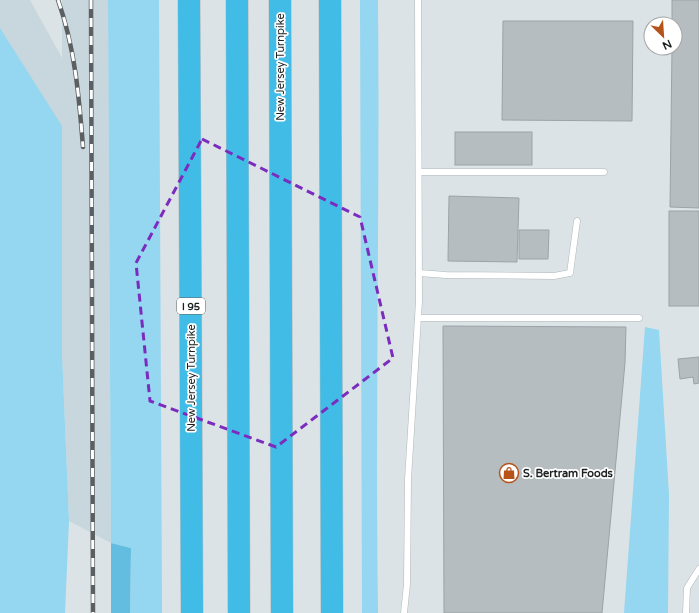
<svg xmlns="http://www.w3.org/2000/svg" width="699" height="613" viewBox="0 0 699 613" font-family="'Varela Round',sans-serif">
  <rect width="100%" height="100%" fill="#dbe3e6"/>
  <!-- built -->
  <polygon fill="#c8d7de" points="0,0 30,0 62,58 62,0 108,0 111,543 69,521 62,353 26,70 0,28"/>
  <!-- green -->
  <g fill="#95d6f0">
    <polygon points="108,0 159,0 162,613 130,613 131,548 111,543"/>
    <path d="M360 0H378C380 204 375 409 378 613H362Z"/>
    <polygon points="0,28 62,126 62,353 69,521 65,613 0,613"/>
    <polygon points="645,327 659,330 669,495 668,613 624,613"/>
  </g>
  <!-- water -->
  <polygon fill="#62bde0" points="111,543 131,548 130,613 111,613"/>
  <!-- building -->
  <g fill="#b6bdc0" stroke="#9ca3a6">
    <polygon points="672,0 699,0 699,208 670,207 672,48 675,48 675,24 672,24"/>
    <polygon points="503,21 633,21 632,121 502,120"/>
    <rect x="455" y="132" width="77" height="33"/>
    <polygon points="449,196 519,198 517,262 448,261"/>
    <rect x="669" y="211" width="30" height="95"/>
    <polygon points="519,230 549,230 548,259 519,259"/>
    <polygon points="443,326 626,327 625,363 602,613 444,613"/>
    <polygon points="699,357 699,383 694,384 693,377 680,379 678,359"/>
  </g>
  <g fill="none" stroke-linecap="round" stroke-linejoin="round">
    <!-- lane casing -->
    <g stroke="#b1b8bb" stroke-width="7">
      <g id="lane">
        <polyline points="419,172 604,172"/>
        <polyline points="419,273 446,275 554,276 570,273 577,221"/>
        <polyline points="418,318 639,318"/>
        <polyline points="404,613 407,584 408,479 419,301 418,0"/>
        <polyline points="686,613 687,588 699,569"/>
      </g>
    </g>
    <!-- highway casing -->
    <g stroke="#c0c1c1" stroke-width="23">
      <g id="highway">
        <polyline points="189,0 192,613"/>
        <polyline points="237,0 239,613"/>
        <polyline points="280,0 282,613"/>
        <polyline points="330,0 332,613"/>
      </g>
    </g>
    <!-- lane -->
    <use href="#lane" stroke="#fff" stroke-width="6"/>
    <!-- highway -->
    <use href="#highway" stroke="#40bce7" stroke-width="22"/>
    <!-- rail casing -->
    <g stroke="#5b5f61" stroke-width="4.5">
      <g id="rail">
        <path d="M58 0C75 48 79 96 83 147"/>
        <polyline points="91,0 93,613"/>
      </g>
    </g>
    <!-- rail -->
    <use href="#rail" stroke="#fff" stroke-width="3" stroke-dasharray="9" stroke-linecap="butt"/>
  </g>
  <!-- marked area -->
  <path fill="none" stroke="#7b2cbf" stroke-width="3" stroke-dasharray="8 5" stroke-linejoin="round" d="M202 139 360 217 393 358 276 447 150 401 136 263Z"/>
  <!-- icons -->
  <defs>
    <g id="shop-ring" transform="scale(1)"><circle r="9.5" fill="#fff" stroke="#b6531b" stroke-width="1.5"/><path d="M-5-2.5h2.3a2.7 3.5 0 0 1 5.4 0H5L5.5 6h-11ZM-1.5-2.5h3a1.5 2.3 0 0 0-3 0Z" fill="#b6531b"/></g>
  </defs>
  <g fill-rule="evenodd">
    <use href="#shop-ring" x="509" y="473"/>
  </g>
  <g text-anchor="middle" stroke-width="3.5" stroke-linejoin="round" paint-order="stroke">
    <!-- shield labels -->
    <rect fill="#fff" stroke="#616364" stroke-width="1" x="177" y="298" width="28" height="16" rx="3"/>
    <g font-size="10" font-weight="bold" fill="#1d2021">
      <text x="191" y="310">I 95</text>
    </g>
    <!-- street labels -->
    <g font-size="11" fill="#1d2021" stroke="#fff">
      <text transform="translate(280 67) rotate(-90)" y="4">New Jersey Turnpike</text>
      <text transform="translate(191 378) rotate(-90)" y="4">New Jersey Turnpike</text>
    </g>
    <!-- poi labels -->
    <g font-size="11" font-weight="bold" fill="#1d2021" stroke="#fff" text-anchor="start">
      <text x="523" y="477">S. Bertram Foods</text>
    </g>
  </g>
  <!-- north arrow -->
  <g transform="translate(663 36) rotate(155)"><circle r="19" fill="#ffffff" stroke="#a5a6a6"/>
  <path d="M0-3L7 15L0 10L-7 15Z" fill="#b6531b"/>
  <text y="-6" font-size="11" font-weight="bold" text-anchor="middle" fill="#1d2021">N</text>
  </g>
</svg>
